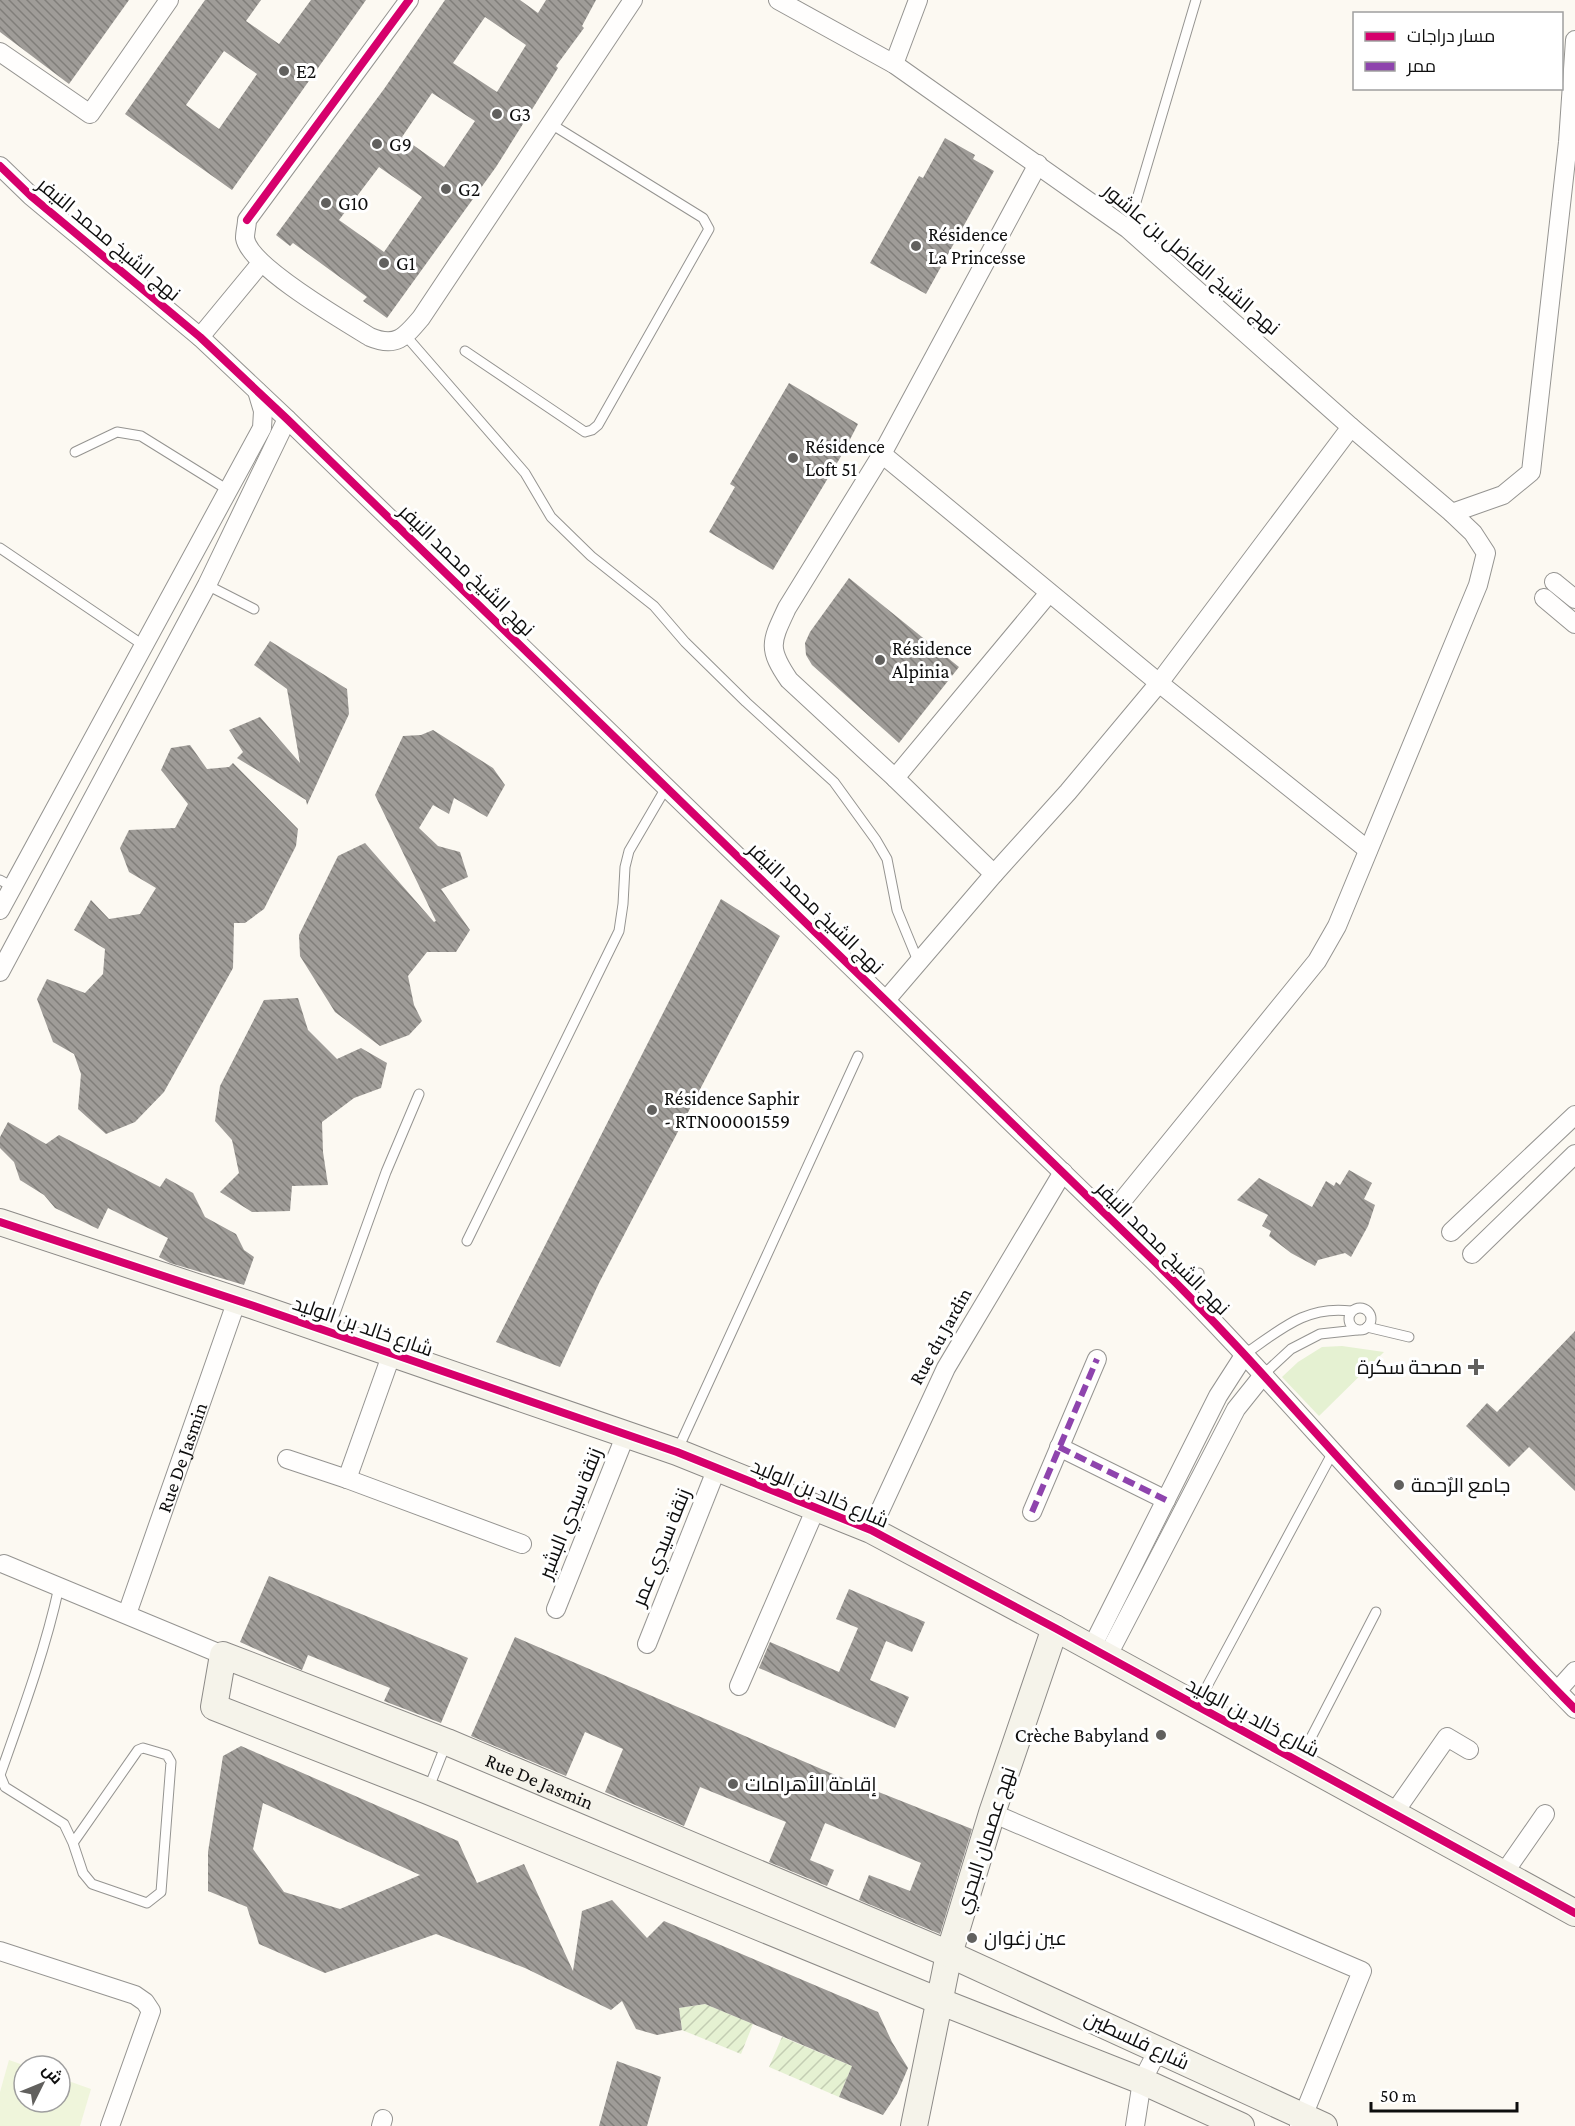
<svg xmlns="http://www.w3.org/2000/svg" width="1575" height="2126" viewBox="0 0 1575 2126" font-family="'Crimson Pro',Cairo,serif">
  <defs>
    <pattern id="garden-furrows" width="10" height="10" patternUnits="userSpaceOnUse" patternTransform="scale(1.5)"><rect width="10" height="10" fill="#e5f1d2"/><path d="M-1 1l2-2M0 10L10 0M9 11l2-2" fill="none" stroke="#c3cdb3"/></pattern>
    <pattern id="building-back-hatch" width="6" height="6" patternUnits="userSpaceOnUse" patternTransform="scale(1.5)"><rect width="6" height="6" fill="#9f9c98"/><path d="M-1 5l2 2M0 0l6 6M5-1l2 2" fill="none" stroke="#807e7a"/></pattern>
  </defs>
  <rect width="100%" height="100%" fill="#fcf9f2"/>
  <!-- grass -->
  <polygon fill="#e5f1d2" points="1342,1346 1384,1352 1319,1416 1282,1377 1298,1362 1322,1347"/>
  <!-- garden -->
  <g fill="url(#garden-furrows)">
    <polygon points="705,2004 753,2024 741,2054 682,2030 679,2008"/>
    <polygon points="782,2037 852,2066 839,2097 769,2067"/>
  </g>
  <!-- pitch -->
  <polygon fill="#eff5db" points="9,2060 26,2066 24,2066 24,2102 60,2102 60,2078 91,2089 80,2126 0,2126 0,2092"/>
  <!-- building -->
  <g fill="url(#building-back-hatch)" fill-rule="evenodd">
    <polygon points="0,0 129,0 69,84 0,32"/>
    <path d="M205 0H261L246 21 279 44 311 0H366L232 190 125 114ZM224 51 257 74 219 129 186 105Z"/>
    <path d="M445 0H520L538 13 546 0H596L582 26 584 28 556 66 558 68 496 167 387 318 363 301 367 297 293 243 290 246 276 235 384 89ZM485 17 526 45 497 92 453 63ZM432 93 475 121 444 167 402 137ZM379 167 422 197 384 252 339 220Z"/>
    <polygon points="945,138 975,155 973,159 994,171 926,294 870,263 919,176 923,178"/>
    <polygon points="789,383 858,424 843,453 773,570 709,532 735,487 730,484"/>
    <polygon points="849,578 959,667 899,743 812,665 806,655 805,643 810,632"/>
    <polygon points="270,641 347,689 349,714 307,805 306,800 237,758 243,752 229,730 260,717 300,763 287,689 254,665"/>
    <polygon points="433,730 493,768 505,785 487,817 454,798 449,814 433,805 419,828 438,846 460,852 468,877 441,889 470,930 456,952 427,952 408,976 414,1005 422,1021 409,1035 380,1046 335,1012 300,956 299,935 338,856 365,843 434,922 436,921 375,795 403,736 421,735"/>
    <polygon points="190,745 207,769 229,767 233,763 298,829 296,846 264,909 245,923 234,923 233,968 164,1092 135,1122 106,1134 78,1109 81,1074 74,1054 53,1042 37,999 47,979 85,993 103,974 105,949 74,930 91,900 109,919 140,914 156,888 129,872 120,848 129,830 175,828 188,804 161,770 171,748"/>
    <polygon points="721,899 780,936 599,1283 560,1367 496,1342"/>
    <polygon points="298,998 308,1030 337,1059 361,1048 387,1063 381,1088 354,1098 322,1122 323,1152 328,1185 292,1186 290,1211 252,1212 220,1192 239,1173 232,1140 215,1121 220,1086 264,1000"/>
    <polygon points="8,1122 46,1144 59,1135 160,1187 166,1178 193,1193 205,1217 236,1234 244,1250 254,1257 244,1285 170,1263 159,1257 168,1238 108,1208 98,1229 55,1208 44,1195 20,1180 14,1162 0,1148 0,1137"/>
    <polygon points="1349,1170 1372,1183 1364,1199 1375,1205 1368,1226 1351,1257 1345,1253 1318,1260 1315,1266 1291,1253 1269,1236 1271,1231 1262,1226 1268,1215 1237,1200 1259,1178 1312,1207 1326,1181 1334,1186 1336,1182 1340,1185"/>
    <polygon points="1575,1331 1575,1491 1529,1447 1509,1467 1466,1426 1487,1403 1497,1412"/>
    <polygon points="269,1576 468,1658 441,1723 384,1701 390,1688 308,1655 302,1670 240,1642"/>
    <polygon points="849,1589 925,1622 912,1652 886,1641 870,1680 909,1697 895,1728 759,1668 770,1642 839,1672 858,1628 836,1619"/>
    <polygon points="515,1637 833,1774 972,1829 940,1934 859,1900 869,1875 910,1891 921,1863 825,1823 810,1860 834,1870 827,1886 769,1862 786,1822 700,1787 684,1826 605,1792 623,1749 585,1732 566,1776 471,1736"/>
    <path d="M241 1746 458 1841 477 1883 524 1864 573 1971 582 1911 612 1900 647 1938 664 1921 878 2012 892 2042 908 2068 897 2094 883 2115 839 2097 852 2066 753 2024 705 2004 679 2008 682 2030 657 2035 636 2029 622 2001 611 2010 525 1968 436 1934 325 1973 259 1944 247 1907 208 1891V1852L223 1756ZM263 1803 420 1875 340 1909 284 1892 253 1849Z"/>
    <polygon points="617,2061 661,2077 647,2126 599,2126"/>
  </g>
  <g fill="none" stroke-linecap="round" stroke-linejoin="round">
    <!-- lane casing -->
    <g stroke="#959491" stroke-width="11">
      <g id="lane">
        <polyline points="1128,229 1196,0"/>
        <polyline points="406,336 525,473 551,517 591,556 654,606 685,642 746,702 834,782 876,840 887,859 897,910 918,961"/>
        <polyline points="465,351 585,432 592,430 598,425 709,229 703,218 551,124"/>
        <polyline points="75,452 117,432 141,436 228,490"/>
        <polyline points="0,548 143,645"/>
        <polyline points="207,585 254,609"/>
        <polyline points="0,880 13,887"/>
        <polyline points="467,1241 619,931 623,904 625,867 629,851 667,786"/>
        <polyline points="1184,1290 1199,1273"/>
        <circle cx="1360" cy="1319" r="11"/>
        <polyline points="1367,1327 1409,1337"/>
        <polyline points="329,1330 386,1172 419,1094"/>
        <path d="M1245 1354C1280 1330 1306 1305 1351 1311"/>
        <polyline points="1264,1374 1291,1349 1320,1334 1357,1330"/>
        <polyline points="678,1449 858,1056"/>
        <polyline points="1198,1703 1333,1452"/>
        <polyline points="1300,1759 1376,1612"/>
        <polyline points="0,1775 5,1787 64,1824 73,1843 83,1873 92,1884 147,1903 161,1892 171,1762 167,1755 143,1748 138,1750 73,1843"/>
        <path d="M0 1775C22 1713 45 1651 59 1587"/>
        <polyline points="428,1790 446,1744"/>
      </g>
    </g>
    <!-- street casing -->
    <g stroke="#959491" stroke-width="20">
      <g id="street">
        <path d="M409 0 247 220C247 225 245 232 245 238 249 266 344 321 370 337 396 348 405 337 421 318L633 0"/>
        <polyline points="778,0 894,64 1128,229 1351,427 1452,513 1473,533 1486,553 1478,585 1337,926 1317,961 1109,1217"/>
        <polyline points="0,52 90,114 169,0"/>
        <polyline points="894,64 918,0"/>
        <path d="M0 166 31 196 200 337 287 419 1158 1265C1227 1333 1291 1406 1356 1477 1428 1555 1500 1633 1575 1709"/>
        <polyline points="200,337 261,263"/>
        <polyline points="882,454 1159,683 1368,850"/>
        <polyline points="1452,513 1503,495 1531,472 1568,142 1575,40"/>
        <polyline points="1554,582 1575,599"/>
        <polyline points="1544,598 1575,624"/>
        <polyline points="895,778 1049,593"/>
        <path d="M994 874 895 778 789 680C767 648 771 642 787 608L882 454 1038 164"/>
        <polyline points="0,910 262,428 263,411 257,391"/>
        <polyline points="0,972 207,585 287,419"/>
        <polyline points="886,1000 994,874 1068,792 1159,683 1351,427"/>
        <polyline points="1451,1232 1575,1115"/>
        <polyline points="1472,1254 1575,1154"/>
        <polyline points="1059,1447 1166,1500"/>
        <polyline points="287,1459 347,1479 522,1544"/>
        <polyline points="347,1479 392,1353"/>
        <polyline points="1032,1512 1097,1359"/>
        <polyline points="871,1530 946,1368 1063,1172"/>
        <polyline points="4,1564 223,1655"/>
        <polyline points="556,1609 626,1434"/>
        <path id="s1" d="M127 1614 237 1300"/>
        <polyline points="647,1644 717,1468"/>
        <polyline points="1091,1649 1218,1396 1245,1354"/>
        <polyline points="1107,1657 1236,1409 1264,1374"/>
        <polyline points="739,1686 816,1508"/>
        <polyline points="1557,1691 1575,1671"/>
        <polyline points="992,1813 1362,1971 1299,2126"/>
        <polyline points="1394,1813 1447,1737 1469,1750"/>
        <polyline points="1504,1873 1545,1814"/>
        <polyline points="0,1951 135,1995 145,2002 151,2011 110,2126"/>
        <polyline points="381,2126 383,2119"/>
        <polyline points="1135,2126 1142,2081 1158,2050"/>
      </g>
    </g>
    <!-- secondary casing -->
    <g stroke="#8c8a87" stroke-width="28">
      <g id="secondary">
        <polyline points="0,1222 254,1306 677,1452 871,1530 1055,1628 1575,1913"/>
        <polyline points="914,2126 949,1954 992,1813 1055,1628"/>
        <path id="s2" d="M1241 2126 1142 2081 939 2001 428 1791 214 1707 223 1655 447 1742 949 1954 1324 2126"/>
      </g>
    </g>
    <!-- lane -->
    <use href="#lane" stroke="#fffefd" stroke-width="9"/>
    <!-- street -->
    <use href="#street" stroke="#fffefd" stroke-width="18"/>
    <!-- secondary -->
    <use href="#secondary" stroke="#f5f3ea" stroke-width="26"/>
    <!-- quiet -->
    <g stroke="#8e44ad" stroke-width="6" stroke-dasharray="12 6" stroke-linecap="butt">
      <polyline points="1059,1447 1166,1500"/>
      <polyline points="1032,1512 1097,1359"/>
    </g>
    <!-- cycleway casing -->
    <g stroke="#fff" stroke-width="11">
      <g id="cycleway">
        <path d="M0 166 31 196 200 337 287 419 1158 1265C1227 1333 1291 1406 1356 1477 1428 1555 1500 1633 1575 1709"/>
        <polyline points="247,220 409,0"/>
        <polyline points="0,1222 254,1306 677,1452 871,1530 1055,1628 1575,1913"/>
      </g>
    </g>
    <!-- cycleway -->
    <use href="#cycleway" stroke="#d6006c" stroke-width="8"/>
  </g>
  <!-- markers -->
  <g fill="#61605e" stroke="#fff" stroke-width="2">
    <circle cx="284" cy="71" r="6"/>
    <circle cx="497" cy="114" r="6"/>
    <circle cx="377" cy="144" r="6"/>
    <circle cx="446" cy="189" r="6"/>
    <circle cx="326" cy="203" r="6"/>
    <circle cx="916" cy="246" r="6"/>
    <circle cx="384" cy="263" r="6"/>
    <circle cx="793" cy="458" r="6"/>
    <circle cx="880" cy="660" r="6"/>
    <circle cx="652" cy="1110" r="6"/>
    <path d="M1473 1358h6v6h6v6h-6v6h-6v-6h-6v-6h6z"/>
    <circle cx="1399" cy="1485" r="6"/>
    <circle cx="1161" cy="1735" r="6"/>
    <circle cx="733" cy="1784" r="6"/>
    <circle cx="972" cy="1938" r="6"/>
  </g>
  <g text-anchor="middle" stroke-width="6" stroke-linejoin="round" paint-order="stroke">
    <!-- poi labels -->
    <g font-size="20" fill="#0e0e0e" stroke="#fff" text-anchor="start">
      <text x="296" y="78">E2</text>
      <text x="509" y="121">G3</text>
      <text x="389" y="151">G9</text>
      <text x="458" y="196">G2</text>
      <text x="338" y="210">G10</text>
      <text x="928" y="241">Résidence<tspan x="928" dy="23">La Princesse</tspan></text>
      <text x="396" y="270">G1</text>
      <text x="805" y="453">Résidence<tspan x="805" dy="23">Loft 51</tspan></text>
      <text x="892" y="655">Résidence<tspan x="892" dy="23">Alpinia</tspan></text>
      <text x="664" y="1105">Résidence Saphir<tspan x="664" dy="23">- RTN00001559</tspan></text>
      <text x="1462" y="1374" text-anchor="end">مصحة سكرة</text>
      <text x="1411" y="1492">جامع الرٌحمة</text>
      <text x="1149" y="1742" text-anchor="end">Crèche Babyland</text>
      <text x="745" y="1791">إقامة الأهرامات</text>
      <text x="984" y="1945">عين زغوان</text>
    </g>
    <!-- street labels -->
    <g font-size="20" fill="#0e0e0e" stroke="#fff">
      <text transform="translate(109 239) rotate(40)" y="7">نهج الشيخ محمد النيفر</text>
      <text transform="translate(1192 259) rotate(40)" y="7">نهج الشيخ الفاضل بن عاشور</text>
      <text transform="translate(467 570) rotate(44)" y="7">نهج الشيخ محمد النيفر</text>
      <text transform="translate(816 908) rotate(44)" y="7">نهج الشيخ محمد النيفر</text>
      <text transform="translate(1163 1248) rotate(45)" y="7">نهج الشيخ محمد النيفر</text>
      <text transform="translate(363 1326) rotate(19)" y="7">شارع خالد بن الوليد</text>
      <text transform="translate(940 1336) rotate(-61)" y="7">Rue du Jardin</text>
      <text dy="7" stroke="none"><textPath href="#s1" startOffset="166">Rue De Jasmin</textPath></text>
      <text transform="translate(820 1493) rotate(23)" y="7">شارع خالد بن الوليد</text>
      <text transform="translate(570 1513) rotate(-68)" y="7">زنقة سيدي البشير</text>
      <text transform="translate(661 1547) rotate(-68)" y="7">زنقة سيدي عمر</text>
      <text transform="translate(1253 1717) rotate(28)" y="7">شارع خالد بن الوليد</text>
      <text dy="7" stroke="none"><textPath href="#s2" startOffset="1503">Rue De Jasmin</textPath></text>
      <text transform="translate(985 1840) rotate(-72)" y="7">نهج عصمان البحري</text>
      <text transform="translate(1137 2040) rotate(25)" y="7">شارع فلسطين</text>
    </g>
  </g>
  <!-- legend -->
  <rect x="1353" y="12" width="210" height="78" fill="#ffffff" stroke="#9f9f9f" stroke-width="1.5"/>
  <rect x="1365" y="32" width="30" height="9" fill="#d6006c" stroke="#9f9f9f" stroke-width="1.5"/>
  <text x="1407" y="42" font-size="18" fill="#0e0e0e">مسار دراجات</text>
  <rect x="1365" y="62" width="30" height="9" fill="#8e44ad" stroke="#9f9f9f" stroke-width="1.5"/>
  <text x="1407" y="72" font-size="18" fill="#0e0e0e">ممر</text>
  <!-- north arrow -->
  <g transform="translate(42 2084) rotate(47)"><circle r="28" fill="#ffffff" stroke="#9f9f9f" stroke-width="1.5"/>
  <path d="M0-4.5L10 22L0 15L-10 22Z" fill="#61605e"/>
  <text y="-9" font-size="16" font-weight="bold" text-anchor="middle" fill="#0e0e0e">ش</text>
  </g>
  <!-- scale -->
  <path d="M1371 2102v9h146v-9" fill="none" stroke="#0e0e0e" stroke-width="3"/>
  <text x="1380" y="2102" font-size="18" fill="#0e0e0e" stroke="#ffffff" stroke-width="4.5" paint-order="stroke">50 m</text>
</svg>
